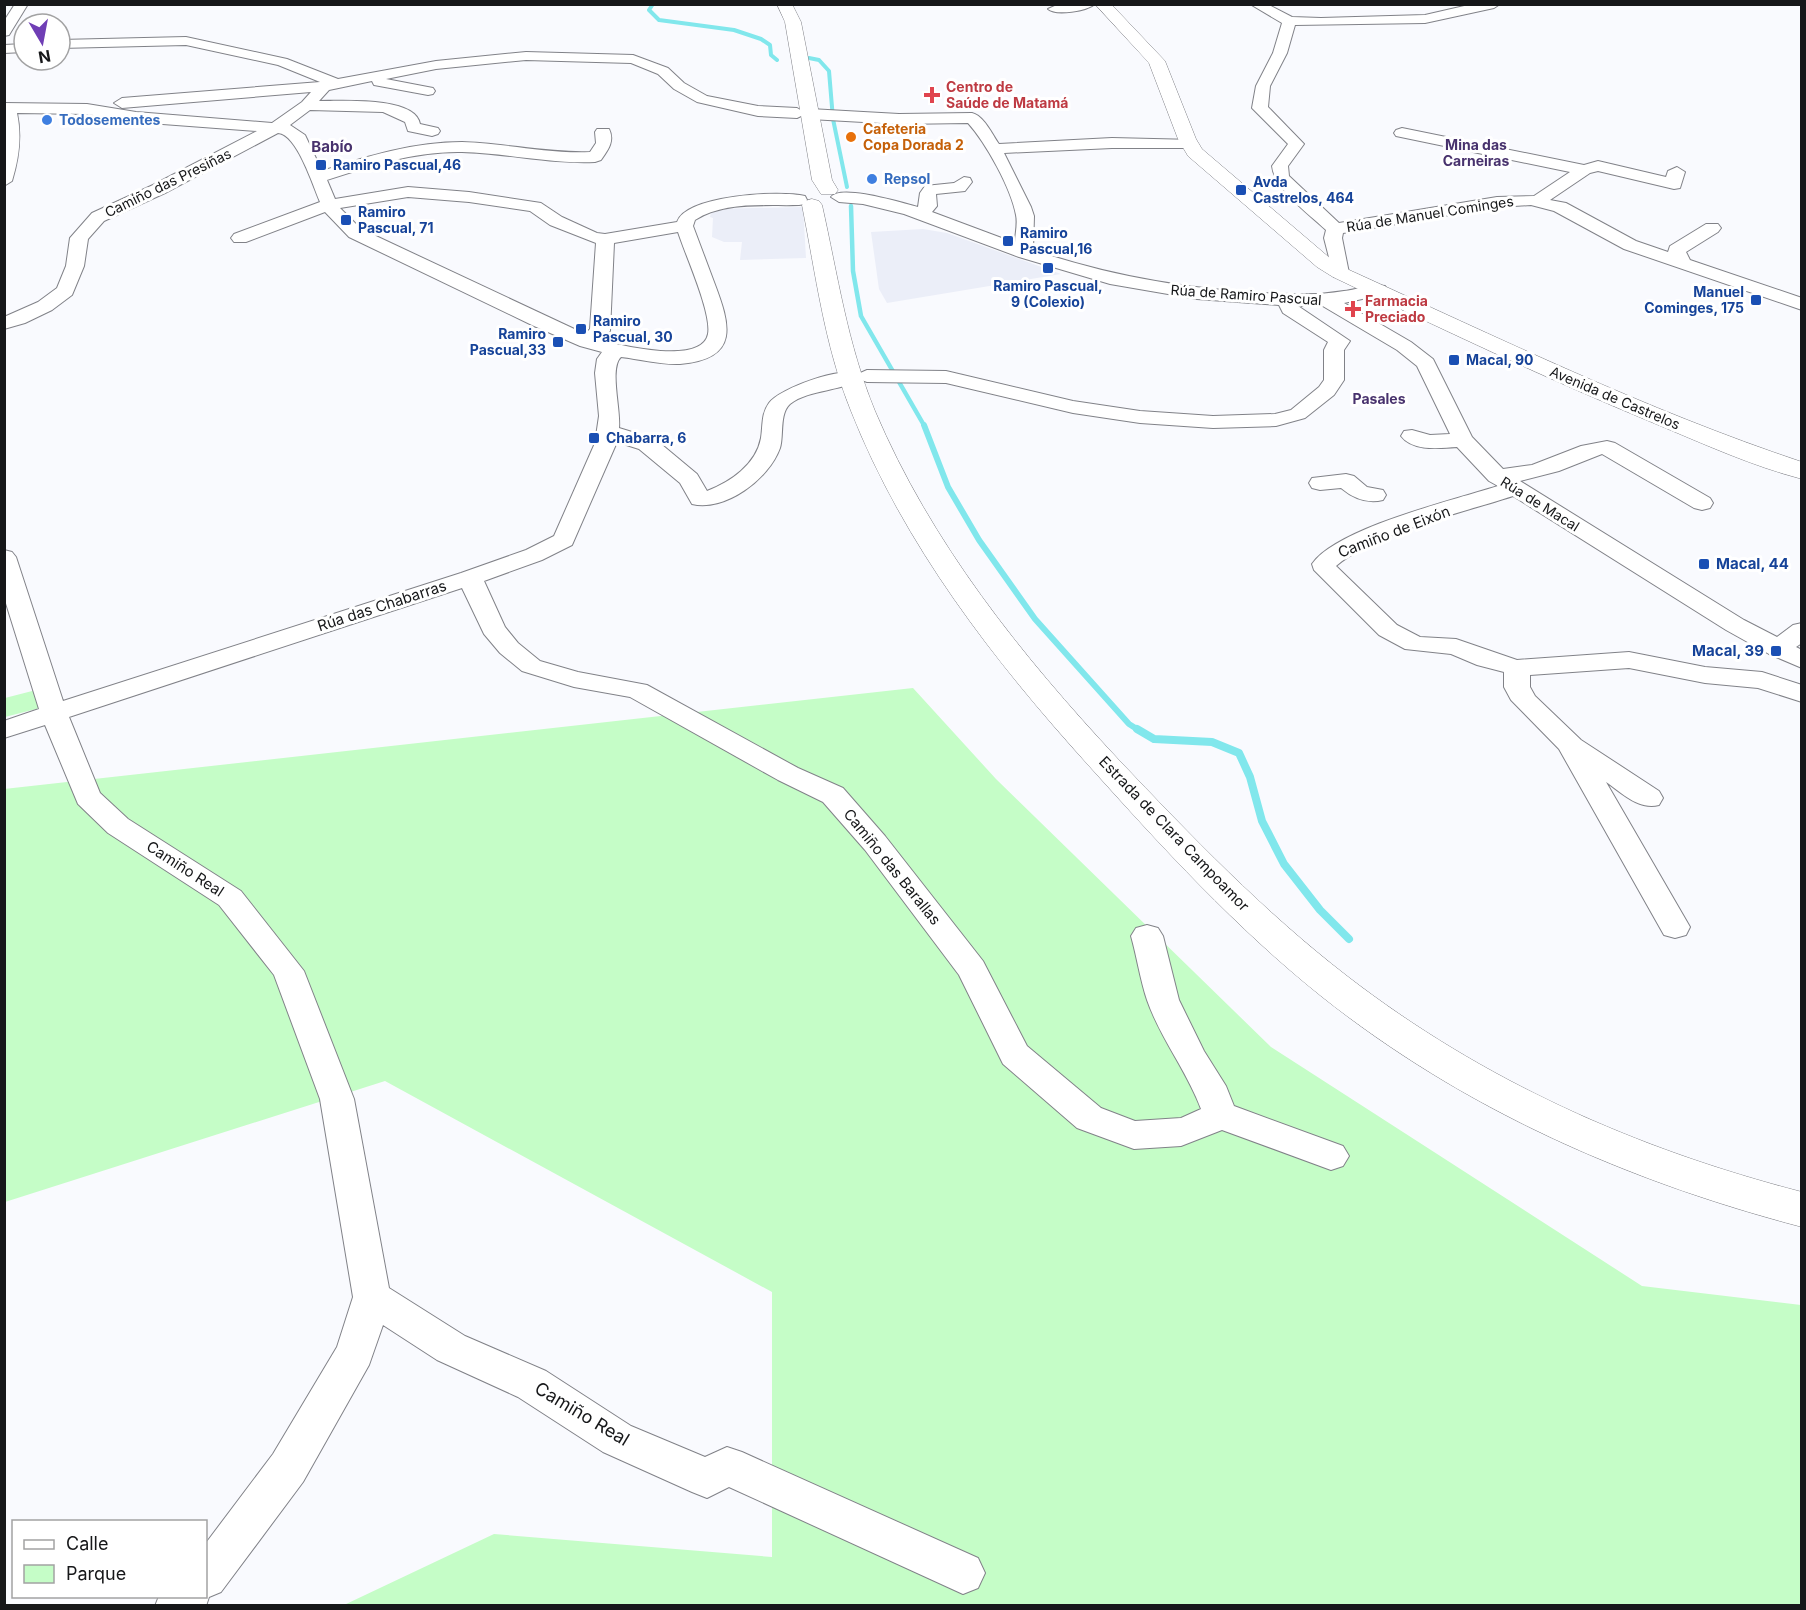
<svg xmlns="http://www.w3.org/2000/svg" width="1806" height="1610" viewBox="0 0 1806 1610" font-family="Inter,sans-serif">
  <rect width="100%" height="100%" fill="#f9fafe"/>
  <!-- built -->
  <g fill="#ebeef8">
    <polygon points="803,207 806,258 740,260 742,242 724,242 712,237 713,218 710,217 712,209"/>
    <polygon points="923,229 947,233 1061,274 887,303 879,289 871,232"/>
  </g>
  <!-- green -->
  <g fill="#c5fdc7">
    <polygon points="913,688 996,779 1271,1047 1642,1286 1801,1305 1801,1605 344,1605 494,1534 772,1557 772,1292 385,1081 5,1202 4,789"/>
    <polygon points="36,690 40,708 5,717 5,698"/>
  </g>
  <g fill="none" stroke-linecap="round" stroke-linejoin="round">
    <!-- stream-far3 -->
    <g stroke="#81e7ec" stroke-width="4">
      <polyline points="653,4 649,10 659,20 734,30 761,39 770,45 771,55 777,60"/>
      <polyline points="809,58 819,60 829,71 833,119 847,187"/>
    </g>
    <!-- stream-far2 -->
    <polyline stroke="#81e7ec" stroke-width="4.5" points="851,206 853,271 861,316 925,427"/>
    <!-- stream-far1 -->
    <polyline stroke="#81e7ec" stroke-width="6" points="924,425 948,487 979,540 1035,619 1129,724 1140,731"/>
    <!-- stream -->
    <polyline stroke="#81e7ec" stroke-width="8" points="1137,729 1154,739 1212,742 1239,753 1250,777 1262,821 1284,864 1320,910 1349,939"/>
    <!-- minor casing -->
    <g stroke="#818288" stroke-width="2">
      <g id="minor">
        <polygon points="15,4 28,4 9,35 4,36 4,21"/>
        <path d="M1059 4H1095C1087 11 1056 16 1048 9Z"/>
        <path d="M1250 4H1267L1292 17 1321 18 1425 15 1473 4H1500L1494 8 1425 23 1295 25 1287 53 1270 86 1268 107 1304 144 1288 166 1289 176 1339 223 1497 197 1534 196 1570 172 1396 136 1394 133 1396 130 1402 128 1584 165 1598 161 1666 177 1668 171 1677 167 1685 172 1680 188 1674 189 1598 171 1590 173 1550 200 1566 203 1636 241 1668 252 1670 246 1706 224H1718L1721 228 1718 232 1686 252 1690 260 1802 298V310L1624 249 1554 211 1531 205 1497 207 1343 233 1342 238 1349 273 1346 277H1334L1324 238 1326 230C1309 214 1274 189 1272 166L1288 144 1252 108 1256 86 1273 53 1282 23Z"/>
        <path d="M186 37 287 59 338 79 436 61 526 52 633 55 668 68 684 83 707 96 758 106 797 108 804 112 810 109 899 114 972 113C984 116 992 134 999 144L1112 138 1195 140 1197 143 1195 146 1189 148H1112L1004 153 1031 207 1034 216 1033 250C1116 278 1202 292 1290 294 1308 295 1326 294 1344 291 1357 290 1372 283 1385 286L1387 290 1385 294 1344 303 1411 342 1433 359 1472 437 1503 469 1532 465 1581 446 1607 441 1615 443 1710 498 1713 503 1710 508 1702 510 1694 508 1602 454 1559 471 1520 481 1744 620 1777 637 1793 625 1802 623V643L1796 647 1802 650V668L1769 654 1726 630 1513 496C1464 512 1375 533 1336 566L1397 625 1420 637 1456 639 1517 660 1629 652 1705 667 1762 672 1802 685V702L1758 688 1705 683 1629 668 1530 675V687L1535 696 1581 740 1659 791 1663 798 1659 805C1638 810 1622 793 1606 782L1690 927 1686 935 1675 938 1664 935 1559 749 1511 700 1504 687V672L1477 665 1451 654 1405 649 1379 635 1314 570 1312 564C1337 528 1454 500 1498 486L1489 481 1457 447C1440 448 1413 452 1401 436L1404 431 1412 430 1430 435 1450 434 1417 366 1397 350 1321 305 1298 306 1350 341 1344 350V380L1334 395 1305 418 1276 426 1213 428 1140 423 1073 413 946 383 867 382 859 379C845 391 809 389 790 404 779 414 784 436 780 448 769 479 725 512 692 504L680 483 639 449 617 442 572 545 542 560 484 581 505 627 518 643 540 661 578 672 647 685 798 768 843 788 885 836 983 961 1027 1046 1101 1108 1135 1121 1181 1118 1201 1109C1187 1071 1160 1038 1147 1000 1140 979 1137 957 1131 936L1136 928 1147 925 1158 928 1163 936 1179 1000 1204 1051 1226 1086 1234 1106 1343 1146 1349 1156 1343 1166 1331 1170 1222 1130 1181 1146 1134 1149 1077 1128 1003 1064 959 975 865 850 823 802 778 780 630 697 574 687 522 671 500 653 484 634 462 588 69 717 100 793 128 819 241 891 304 971 354 1099 389 1288 465 1336 546 1371 631 1426 705 1457 727 1447 742 1452 978 1558 985 1573 978 1588 963 1594 729 1487 707 1498 692 1492 603 1452 518 1397 437 1360 383 1325 369 1365 303 1482 221 1592 209 1597 206 1606H155L159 1596H206V1543L273 1454 337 1347 353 1297 320 1099 274 975 219 905 108 833 78 804 45 725 4 738V721L39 709 4 597V550L12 552 16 557 63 701 461 573 526 550 554 536 595 443 599 416 595 373 597 359 602 352 580 346 534 326 349 237 325 212 246 242H234L231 238 234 234 320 202C313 186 297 134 278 133L165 193 104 221 88 239 84 266 72 295 52 310 25 323 4 329V317L38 302 57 288 66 266 70 238 92 213 153 185 257 131 136 122 87 114 17 113C22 137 19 158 12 181L4 186V103L87 104 136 112 272 123 302 102 311 92 122 108 114 103 122 98 320 82 278 65 186 45 60 48V40ZM526 60 631 63 658 74 674 89 697 102 758 116 797 118 803 115 810 119 899 124 968 123C986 143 1011 188 1016 215 1018 224 1015 234 1015 243L932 212 937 206 936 194 965 191 972 182 970 178 964 177 954 183 925 186 920 193 918 207C902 203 841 184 831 197L839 202 863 204 904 214 1019 257 1110 284 1197 299 1279 305 1283 313 1328 342 1324 350V380L1319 387 1291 410 1275 414 1213 416 1140 411 1073 401 946 371 867 370 858 374C843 366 780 388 769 403 761 414 763 426 761 438 756 465 730 482 707 491L697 474 655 439 619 428C621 410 609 368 621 357 639 359 661 365 680 364 741 359 730 324 714 282 707 263 700 245 693 226L695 220C725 201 765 206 799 205L805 204 807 200 805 196C780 190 686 195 677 222L605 234 597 233 562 217 541 203 469 192 408 187 335 199 327 180C370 166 415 151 462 152 506 153 550 164 595 162L601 160C608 150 615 141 609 129H597L595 132 596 143 590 152C547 154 505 143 462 142 414 142 367 156 322 171L305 135 290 125 310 110 383 112 405 122 408 131 432 136 438 134 440 131 438 128 420 124C416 96 341 101 319 101L329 90 372 81 374 85 428 95 433 94 435 91 433 88 386 79 436 69ZM408 197 469 202 530 211 550 225 596 243 590 329 585 334 361 229 340 208ZM678 232C685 254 712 313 708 334 702 365 622 346 601 340L610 331 614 243Z"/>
        <polygon points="24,44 24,52 4,53 4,45"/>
        <path d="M1346 474 1354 476 1367 487 1383 490 1386 495 1383 500C1367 504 1353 498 1341 488L1320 490 1312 488 1309 483 1312 478Z"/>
      </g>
    </g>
    <!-- major casing -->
    <g stroke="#818288" stroke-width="1">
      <g id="major">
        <polygon points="777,4 792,4 801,22 832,180 838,190 835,194 821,194 812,180 785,22"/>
        <path d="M1095 4H1111L1165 61 1196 139 1202 149 1331 259 1347 269C1497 337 1646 410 1802 462V479C1752 466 1704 444 1656 424 1547 379 1440 328 1333 277L1317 267 1188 156 1178 139 1149 63Z"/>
        <path d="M812 199 819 201 822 205C838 276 847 343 875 411 931 543 1021 655 1118 759 1190 835 1264 912 1347 976 1483 1081 1636 1149 1802 1192V1227C1627 1181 1463 1109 1321 996 1236 928 1162 847 1090 767 994 661 904 545 851 411 824 344 816 275 802 205L805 201Z"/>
      </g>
    </g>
    <!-- minor -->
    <use href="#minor" fill="#fff" fill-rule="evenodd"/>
    <!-- major -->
    <use href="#major" fill="#fff" fill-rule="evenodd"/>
  </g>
  <!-- markers -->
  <g fill="#e0444e" stroke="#fff" stroke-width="2">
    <path d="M929 86h6v6h6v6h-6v6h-6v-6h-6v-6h6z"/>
    <path d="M1350 300h6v6h6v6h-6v6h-6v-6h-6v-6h6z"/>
  </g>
  <g fill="#3f7fe0" stroke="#fff" stroke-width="2">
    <circle cx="47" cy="120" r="6"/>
    <circle cx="872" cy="179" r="6"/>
  </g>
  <circle fill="#e8710a" stroke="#fff" stroke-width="2" cx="851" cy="137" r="6"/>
  <g fill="#1a4fb4" stroke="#fff" stroke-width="2">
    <rect x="315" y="159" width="12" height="12" rx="3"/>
    <rect x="1235" y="184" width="12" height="12" rx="3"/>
    <rect x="340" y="214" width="12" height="12" rx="3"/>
    <rect x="1002" y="235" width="12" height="12" rx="3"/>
    <rect x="1042" y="262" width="12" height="12" rx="3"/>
    <rect x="1750" y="294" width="12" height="12" rx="3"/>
    <rect x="575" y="323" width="12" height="12" rx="3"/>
    <rect x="552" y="336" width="12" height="12" rx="3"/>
    <rect x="1448" y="354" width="12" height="12" rx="3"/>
    <rect x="588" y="432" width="12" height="12" rx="3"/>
    <rect x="1698" y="558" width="12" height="12" rx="3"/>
    <rect x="1770" y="645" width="12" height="12" rx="3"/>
  </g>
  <g text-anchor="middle" stroke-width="6" stroke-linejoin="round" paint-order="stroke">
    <!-- far-health labels -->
    <g font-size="14" font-weight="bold" fill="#be3a42" stroke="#fff" text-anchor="start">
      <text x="946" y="92">Centro de<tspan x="946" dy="16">Saúde de Matamá</tspan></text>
      <text x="1365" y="306">Farmacia<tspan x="1365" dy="16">Preciado</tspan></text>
    </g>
    <!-- far-shop labels -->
    <g font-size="14" font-weight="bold" fill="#366cbe" stroke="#fff" text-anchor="start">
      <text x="59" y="125">Todosementes</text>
      <text x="884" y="184">Repsol</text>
    </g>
    <!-- far-food labels -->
    <g font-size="14" font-weight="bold" fill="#c56008" stroke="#fff" text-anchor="start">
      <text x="863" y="134">Cafeteria<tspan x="863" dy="16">Copa Dorada 2</tspan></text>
    </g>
    <!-- far-neighbourhood labels -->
    <g font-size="14" font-weight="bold" fill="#48326d" stroke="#fff">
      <text x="1476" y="150">Mina das<tspan x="1476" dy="16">Carneiras</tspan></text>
      <text x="1379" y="404">Pasales</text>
    </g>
    <!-- far-transit labels -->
    <g font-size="14" font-weight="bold" fill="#164399" stroke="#fff" text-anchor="start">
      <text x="333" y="170">Ramiro Pascual,46</text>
      <text x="1253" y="187">Avda<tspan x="1253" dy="16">Castrelos, 464</tspan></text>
      <text x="358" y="217">Ramiro<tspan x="358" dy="16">Pascual, 71</tspan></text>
      <text x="1020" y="238">Ramiro<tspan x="1020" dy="16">Pascual,16</tspan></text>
      <text x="1048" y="291" text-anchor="middle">Ramiro Pascual,<tspan x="1048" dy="16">9 (Colexio)</tspan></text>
      <text x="1744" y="297" text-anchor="end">Manuel<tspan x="1744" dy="16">Cominges, 175</tspan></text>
      <text x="593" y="326">Ramiro<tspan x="593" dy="16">Pascual, 30</tspan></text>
      <text x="546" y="339" text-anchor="end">Ramiro<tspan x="546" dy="16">Pascual,33</tspan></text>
      <text x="1466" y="365">Macal, 90</text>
      <text x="606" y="443">Chabarra, 6</text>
    </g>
    <!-- far-street labels -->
    <g font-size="14" fill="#161719" stroke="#fff">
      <text transform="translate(168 183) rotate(-26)" y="5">Camiño das Presiñas</text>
      <text transform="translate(1430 214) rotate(-9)" y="5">Rúa de Manuel Cominges</text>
      <text transform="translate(1246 295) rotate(4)" y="5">Rúa de Ramiro Pascual</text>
      <text transform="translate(1615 398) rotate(23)" y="5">Avenida de Castrelos</text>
      <text transform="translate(1540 504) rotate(32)" y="5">Rúa de Macal</text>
    </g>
    <!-- far-quarter labels -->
    <g font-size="15" font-weight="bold" fill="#48326d" stroke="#fff">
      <text x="332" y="152">Babío</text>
    </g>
    <!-- street labels -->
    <g font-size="15" fill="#161719" stroke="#fff">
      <text transform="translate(1394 532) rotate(-21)" y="5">Camiño de Eixón</text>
      <text transform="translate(382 606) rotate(-18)" y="5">Rúa das Chabarras</text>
      <text transform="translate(1174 834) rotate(46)" y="5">Estrada de Clara Campoamor</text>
      <text transform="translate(892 867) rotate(51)" y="5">Camiño das Barallas</text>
      <text transform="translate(185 869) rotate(33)" y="5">Camiño Real</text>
    </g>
    <!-- transit labels -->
    <g font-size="15" font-weight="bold" fill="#164399" stroke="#fff" text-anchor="start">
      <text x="1716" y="569">Macal, 44</text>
      <text x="1764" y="656" text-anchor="end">Macal, 39</text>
    </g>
    <!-- near-street labels -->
    <g font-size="18" fill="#161719" stroke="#fff">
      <text transform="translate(582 1414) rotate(31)" y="6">Camiño Real</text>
    </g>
  </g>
  <!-- border -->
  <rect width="1806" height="1610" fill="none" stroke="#161719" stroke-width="12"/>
  <!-- legend -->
  <rect x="12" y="1520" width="195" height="78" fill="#ffffff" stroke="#a2a2a3" stroke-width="1.5"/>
  <rect x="24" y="1540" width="30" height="9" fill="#ffffff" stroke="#a2a2a3" stroke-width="1.5"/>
  <text x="66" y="1550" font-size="18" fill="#161719">Calle</text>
  <rect x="24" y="1565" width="30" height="18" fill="#c5fdc7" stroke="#a2a2a3" stroke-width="1.5"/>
  <text x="66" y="1580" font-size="18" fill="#161719">Parque</text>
  <!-- north arrow -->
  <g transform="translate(42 42) rotate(170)"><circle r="28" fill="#ffffff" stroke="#a2a2a3" stroke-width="1.5"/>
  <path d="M0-4.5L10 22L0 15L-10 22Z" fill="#6f3eb5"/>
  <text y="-9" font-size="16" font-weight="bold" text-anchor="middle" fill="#161719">N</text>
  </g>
</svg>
